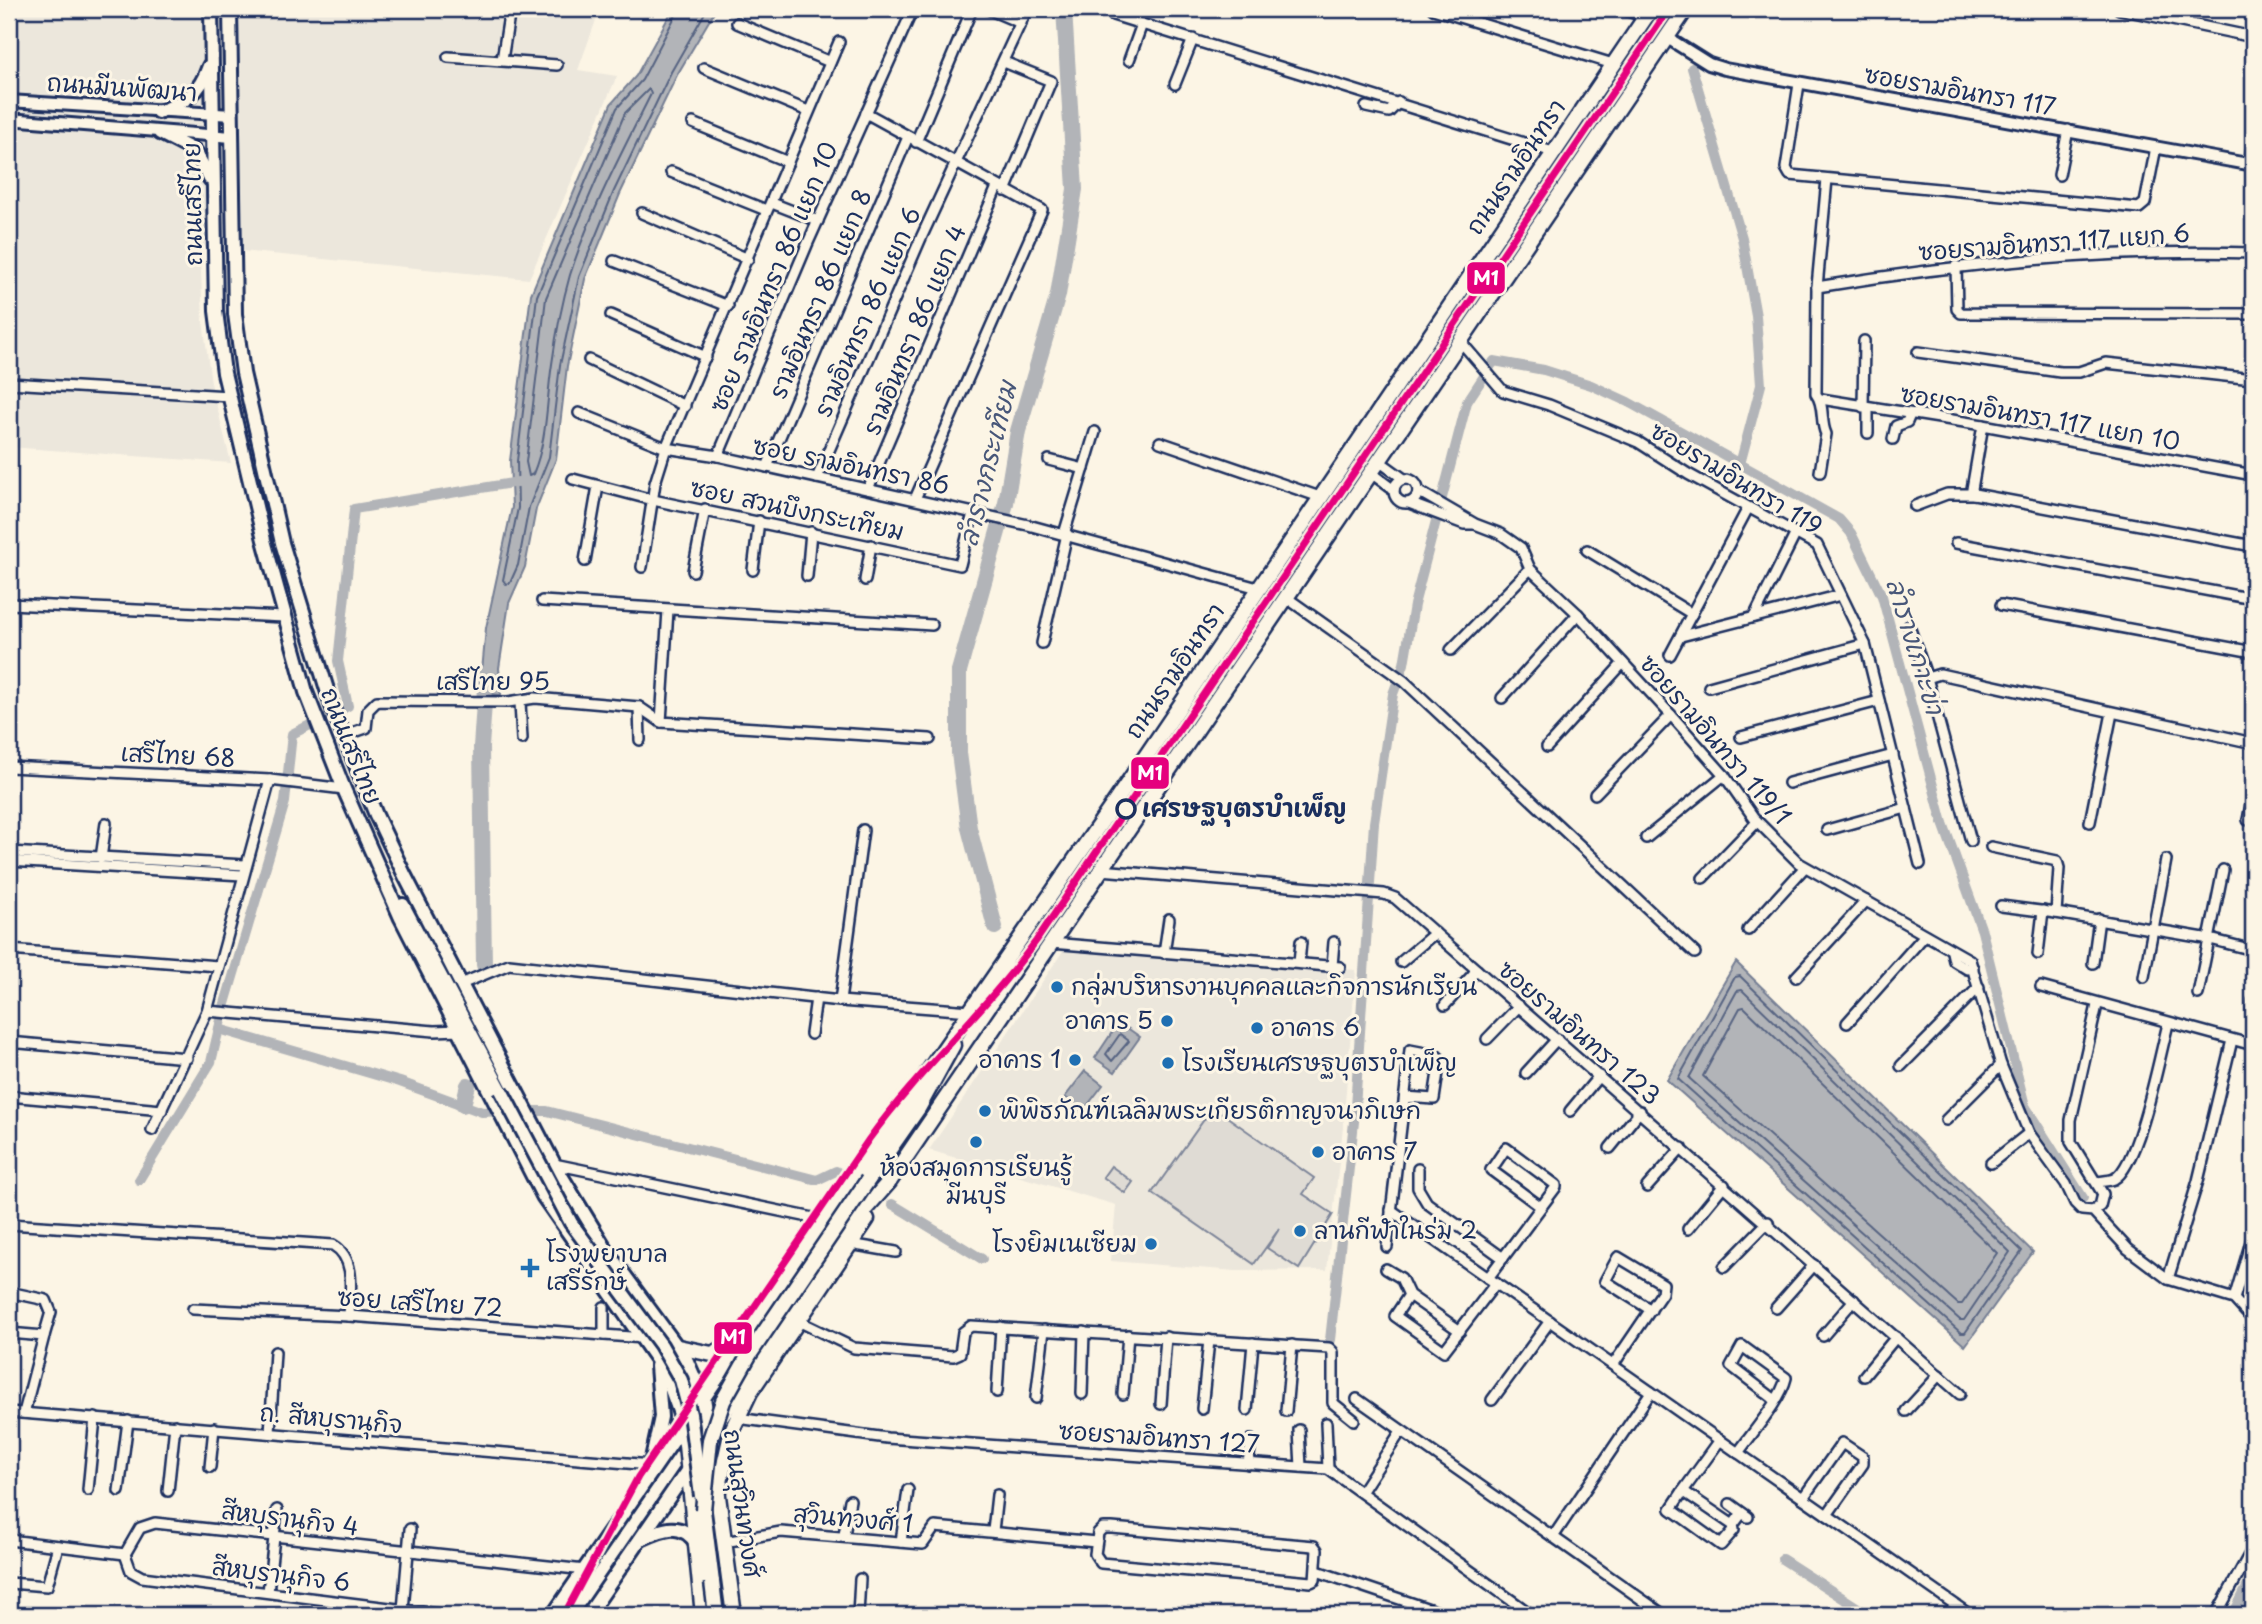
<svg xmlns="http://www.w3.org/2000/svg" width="2262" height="1624" viewBox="0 0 2262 1624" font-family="'Playpen Sans','Playpen Sans Thai',sans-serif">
  <rect width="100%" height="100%" fill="#fcf5e5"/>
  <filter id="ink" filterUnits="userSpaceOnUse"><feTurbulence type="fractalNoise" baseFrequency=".0143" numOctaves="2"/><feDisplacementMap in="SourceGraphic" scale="14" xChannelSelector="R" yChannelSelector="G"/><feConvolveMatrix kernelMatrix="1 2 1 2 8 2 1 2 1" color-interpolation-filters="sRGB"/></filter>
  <g filter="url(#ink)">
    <!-- built -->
    <g fill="#ece7dc">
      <polygon points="9,9 600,9 578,70 617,76 529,279 200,247 203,321 211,383 231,463 9,447"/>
      <polygon points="1065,948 1356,970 1343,1127 1327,1270 1236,1271 1111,1261 1116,1205 929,1150"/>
    </g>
    <!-- green -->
    <g fill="#dfdbd4" stroke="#7d8599" stroke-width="2">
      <polygon points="1213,1107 1314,1178 1303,1194 1333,1214 1299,1269 1267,1248 1279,1229 1254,1264 1152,1193"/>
      <polygon points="1111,1166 1133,1182 1125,1193 1103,1177"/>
    </g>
    <!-- water -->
    <g fill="#b2b4b8" stroke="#767f94" stroke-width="2">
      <polygon points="673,9 716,9 677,75 620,194 585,279 567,366 556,459 536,509 525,567 509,603 499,668 501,695 480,693 486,628 512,507 510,461 531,294 611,104 636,76"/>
      <polygon points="1736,962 2033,1252 1965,1346 1667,1080"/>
      <polygon points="1119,1022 1140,1037 1115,1072 1095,1058"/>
      <polygon points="1085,1071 1103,1085 1083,1111 1065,1097"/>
    </g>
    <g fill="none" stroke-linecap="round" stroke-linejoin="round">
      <!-- shore -->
      <g stroke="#576482" stroke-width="2">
        <polyline points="679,9 642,80 617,108 537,296 517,461 518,508 503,580 506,584 510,583 518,565 529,507 549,457 560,365 579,277 614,191 671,72 707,9"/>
        <path d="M649 89 651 94C622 152 590 212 570 275 562 303 556 335 552 364 546 402 548 438 533 474L529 476 526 462 546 298 625 113Z"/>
        <polygon points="1740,976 2022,1251 1965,1333 1961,1333 1678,1079 1735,977"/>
        <polygon points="1742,990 2010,1252 1964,1320 1960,1320 1689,1078 1737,991"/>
        <polygon points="1744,1007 1997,1253 1962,1304 1958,1304 1703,1076 1740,1008"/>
        <polygon points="1120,1034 1129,1041 1112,1061 1106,1054"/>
      </g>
      <!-- canal -->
      <g stroke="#b2b4b8" stroke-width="10">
        <polyline points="1692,68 1742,238 1756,316 1761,385 1740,464 1839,519 1851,533 1882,596 1943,823 1982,931 2025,1106 2083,1198"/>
        <polyline points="224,1007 285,802 292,734 348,706 338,661 354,509 524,481"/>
        <polyline points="219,1029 400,1082 482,1112 503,1111"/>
        <polyline points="522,1111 547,1111 817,1180 836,1171 841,1174"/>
        <polyline points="139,1180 211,1062 221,1020"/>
        <polyline points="892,1204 982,1259"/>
        <polyline points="1330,1340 1354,1122 1374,823 1393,694 1404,664 1414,605 1467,402 1494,361 1544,370 1591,385 1628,402 1740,464"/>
        <polyline points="1782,1559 1869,1615"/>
        <polyline points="2233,1615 2253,1575"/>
      </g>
      <!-- river -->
      <g stroke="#b2b4b8" stroke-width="16">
        <polyline points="995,927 969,828 959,753 959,671 1006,503 1018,431 1058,295 1075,189 1064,9"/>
        <polyline points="484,965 481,747 486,674"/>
        <polyline points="463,1105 468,1085"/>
      </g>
      <!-- minor casing -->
      <g stroke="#1b2f5e" stroke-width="14">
        <g id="minor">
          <polyline points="988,9 1021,23"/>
          <polyline points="1433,9 1613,64"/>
          <polyline points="1622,9 1646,17"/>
          <polyline points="2119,9 2253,37"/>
          <polyline points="1113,15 1553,152"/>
          <polyline points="737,23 830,62"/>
          <polyline points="448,57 557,65"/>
          <polyline points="502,60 510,9"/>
          <polyline points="1129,60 1142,24"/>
          <polyline points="1004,62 1051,81 1005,191"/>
          <polyline points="704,68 808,111"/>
          <polyline points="1175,84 1193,39"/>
          <polyline points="1799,84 1786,168 1790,175 2139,208 2145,203 2156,147"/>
          <polyline points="1366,107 1389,112 1399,102"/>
          <polyline points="866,113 1042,210 915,499"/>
          <polyline points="693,123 788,162"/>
          <polyline points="916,142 972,9"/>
          <polyline points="2249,164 2253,143"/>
          <polyline points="671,172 766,210"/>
          <polyline points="2059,175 2068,130"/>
          <polyline points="772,203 818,221"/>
          <polyline points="642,213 748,259"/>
          <polyline points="614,261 728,306"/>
          <polyline points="1956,266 1957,309 1961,313 2253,314"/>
          <path d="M1817 287C1961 263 2107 249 2253 253"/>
          <polyline points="611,315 706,357"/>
          <polyline points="1461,342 1503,391 1549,405 1638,442 1688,474 1817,545 1865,644 1920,864"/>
          <polyline points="1918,352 2060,372 2079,372 2106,363 2253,379"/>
          <polyline points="589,360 685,406"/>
          <polyline points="9,383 229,396"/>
          <polyline points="1821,399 1983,425 2253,475"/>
          <polyline points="1863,407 1864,341"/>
          <polyline points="579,413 666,448 718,456 1028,525 1258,588"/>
          <polyline points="1868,433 1868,408"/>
          <polyline points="1893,439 1896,426 1907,422 1910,415"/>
          <polyline points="1160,442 1320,497"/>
          <polyline points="718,456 807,245 913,9"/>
          <polyline points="1049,460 1084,469"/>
          <polyline points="1379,461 1404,479"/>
          <polyline points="767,467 908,137"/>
          <path d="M1820 472 1826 434C1820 422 1825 405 1816 394L1817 287 1827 179"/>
          <polyline points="1371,473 1394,490"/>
          <polyline points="817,478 921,238 1027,9"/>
          <polyline points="573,479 653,500 960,565 973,513"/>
          <circle cx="1406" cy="491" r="12"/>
          <polyline points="868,489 997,187"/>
          <polyline points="1418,491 1475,524 1501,534 1521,548 1530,569 1578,614 1671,715 1724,775 1754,818 1799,863 1970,960 2001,1065 2029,1133 2066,1184 2075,1203 2082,1210 2093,1211 2128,1249 2168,1279 2234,1299 2253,1320"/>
          <polyline points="1974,494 1972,489 1983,425"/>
          <polyline points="1409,503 1464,524 1474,524"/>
          <polyline points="1915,506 1947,494 1974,494 2253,546"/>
          <polyline points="1064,534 1095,432"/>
          <polyline points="1956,543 2253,599"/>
          <polyline points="1587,550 1692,614"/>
          <polyline points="585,561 598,486"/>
          <polyline points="642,567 655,483 666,448 839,42"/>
          <polyline points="753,570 759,521"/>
          <polyline points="693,571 705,509"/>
          <polyline points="807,576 811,532"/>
          <polyline points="865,580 871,545"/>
          <polyline points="1287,598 1404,681 1695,953"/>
          <polyline points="542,601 932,625"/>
          <polyline points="9,604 284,617"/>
          <polyline points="2001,605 2253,652"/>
          <polyline points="668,610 661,722 930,739"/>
          <polyline points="1754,617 1796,533"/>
          <polyline points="1909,626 1927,678 1971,841"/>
          <polyline points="1681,636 1841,595"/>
          <polyline points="1042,643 1067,534"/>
          <polyline points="1451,650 1530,569"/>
          <polyline points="1670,655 1748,508"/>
          <polyline points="1927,678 1940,674 2253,743"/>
          <polyline points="1709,687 1865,644"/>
          <polyline points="1502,698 1578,614"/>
          <polyline points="520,702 522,739"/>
          <polyline points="639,707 640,740"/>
          <polyline points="343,736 366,728 368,710 377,701 508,702 535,698 639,707 661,722"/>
          <polyline points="1741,737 1879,701"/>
          <polyline points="1547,747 1623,663"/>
          <polyline points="9,767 270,780 344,789"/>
          <polyline points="1789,783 1893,755"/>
          <polyline points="1595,794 1671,715"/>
          <polyline points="2248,820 2253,794"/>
          <polyline points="2090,822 2112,713"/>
          <polyline points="1827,830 1906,808"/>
          <polyline points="1646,838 1724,775"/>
          <polyline points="1991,847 2057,861 2059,868 2056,913 2210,939 2253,950"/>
          <polyline points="9,852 245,865"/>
          <polyline points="101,858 106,823"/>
          <polyline points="9,861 242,875"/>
          <polyline points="1101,870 1384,894 1395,898 1960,1394"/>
          <polyline points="1703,878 1757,822"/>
          <polyline points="2001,906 2056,913"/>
          <polyline points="1748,930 1805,867"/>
          <polyline points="1051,943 1340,967"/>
          <polyline points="9,950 218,966"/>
          <polyline points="1952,952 1954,961 1967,969 1973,968"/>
          <polyline points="1164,953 1169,919"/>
          <polyline points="2038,954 2043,911"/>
          <polyline points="1401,962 1435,933"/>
          <polyline points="1299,963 1301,942"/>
          <polyline points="2093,963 2099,919"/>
          <polyline points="1332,966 1334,942"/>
          <polyline points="1796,977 1866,901"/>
          <polyline points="2144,977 2166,860"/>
          <polyline points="461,984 509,964 840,1001 971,1011"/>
          <polyline points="2041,987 2253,1045"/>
          <polyline points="2198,994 2223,870"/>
          <polyline points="840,1001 863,830"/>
          <polyline points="1445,1005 1477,970"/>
          <polyline points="2252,1010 2253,1001"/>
          <polyline points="207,1011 434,1031 460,1030"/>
          <polyline points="1847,1023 1925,935"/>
          <polyline points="811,1034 816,998"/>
          <polyline points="1487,1039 1519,1006"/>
          <polyline points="9,1042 187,1058"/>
          <polyline points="1901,1066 1979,987"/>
          <polyline points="1526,1073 1557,1039"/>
          <polyline points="9,1096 162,1110"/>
          <polyline points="1570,1111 1599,1076"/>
          <polyline points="1946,1120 2001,1065"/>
          <polyline points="152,1130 207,1011 270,780"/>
          <polyline points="1610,1148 1640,1111"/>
          <polyline points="1991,1163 2029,1133"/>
          <polyline points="554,1164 823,1220"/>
          <polyline points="1418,1169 1418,1188 1427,1203 1503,1258"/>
          <path d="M2097 1182C2102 1181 2109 1181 2114 1179 2139 1166 2160 1054 2168 1024"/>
          <polyline points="1647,1187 1682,1148"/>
          <polyline points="1391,1210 1970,1615"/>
          <polyline points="2093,1211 2100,1206 2103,1194 2071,1142 2071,1120 2097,1005"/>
          <path d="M9 1224 333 1245C357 1259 350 1292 349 1316"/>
          <polyline points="1688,1229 1724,1185"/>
          <polyline points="850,1244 896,1252"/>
          <polyline points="1387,1247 1410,1050 1436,1055 1440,1059 1434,1099 1405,1097"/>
          <polyline points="1724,1267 1768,1222"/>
          <polyline points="1386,1269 1401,1278 1409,1295 1460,1331"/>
          <polyline points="1488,1278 1556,1187 1556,1185 1506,1148 1491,1170 1541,1207"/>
          <polyline points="2168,1279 2198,1181 2232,1040"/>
          <polyline points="9,1292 46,1300 51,1312 44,1336"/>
          <polyline points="1409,1295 1395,1316 1444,1351 1496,1283"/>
          <polyline points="2234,1299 2253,1235"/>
          <polyline points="1776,1308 1814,1265"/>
          <polyline points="193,1309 349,1316 644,1338"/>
          <polyline points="798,1321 854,1348 953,1356 960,1353 963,1332 971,1326 1329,1348 1333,1352 1333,1403 1354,1420"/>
          <polyline points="9,1333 44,1336 24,1413"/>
          <polyline points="604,1335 604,1307"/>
          <polyline points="1823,1336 1854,1300"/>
          <polyline points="1613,1365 1662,1293 1663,1284 1618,1257 1605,1281 1651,1310"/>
          <polyline points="1864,1376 1896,1337"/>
          <polyline points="997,1392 1001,1327"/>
          <polyline points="1082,1394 1084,1332"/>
          <polyline points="1123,1394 1128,1335"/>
          <polyline points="1036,1398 1044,1330"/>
          <polyline points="1357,1399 1664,1615"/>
          <polyline points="1492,1400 1550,1321"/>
          <polyline points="1161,1404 1166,1337"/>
          <polyline points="1202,1409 1209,1340"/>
          <polyline points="1247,1410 1253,1343"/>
          <polyline points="1286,1411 1292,1345"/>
          <polyline points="1906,1411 1939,1375"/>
          <polyline points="9,1412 651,1465"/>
          <polyline points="737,1418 887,1438 1328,1469 1532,1615"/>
          <polyline points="1326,1423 1328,1469"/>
          <polyline points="1299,1430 1301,1467"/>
          <polyline points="270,1433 275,1352"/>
          <path d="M1738 1453C1752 1433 1781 1400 1786 1378L1742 1346 1731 1366 1774 1399"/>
          <polyline points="1248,1464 1251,1440"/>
          <polyline points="210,1467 214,1428"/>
          <polyline points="88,1490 95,1418"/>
          <polyline points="119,1491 128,1421"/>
          <polyline points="168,1491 175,1425"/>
          <polyline points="1362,1491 1401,1431"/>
          <polyline points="1683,1491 1720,1440"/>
          <polyline points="1803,1498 1842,1443 1863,1457 1863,1464 1827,1515"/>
          <polyline points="1730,1504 1748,1517"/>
          <polyline points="1733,1525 1683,1491 1671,1509 1721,1545 1734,1530 1733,1525 1742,1513"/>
          <polygon points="1112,1528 1314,1546 1317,1550 1315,1580 1311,1582 1101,1563 1095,1554 1098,1533 1103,1528"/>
          <polyline points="993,1531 997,1495"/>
          <polyline points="844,1535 850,1500"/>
          <polyline points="1553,1537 1651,1392"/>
          <polyline points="9,1540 125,1554 140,1528 155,1523 585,1570"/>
          <polyline points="724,1542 781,1532 923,1544 935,1527 1096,1542"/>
          <polyline points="901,1542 908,1490"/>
          <polyline points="125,1554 131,1571 142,1577 446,1615"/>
          <polyline points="1317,1571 1438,1612 1439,1615"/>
          <polyline points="9,1583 47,1586 58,1546"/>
          <polyline points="268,1592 277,1510"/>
          <polyline points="403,1610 410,1529"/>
          <polyline points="858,1615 860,1579"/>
          <polyline points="2216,1615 2253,1548"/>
        </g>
      </g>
      <!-- tertiary casing -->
      <g stroke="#1b2f5e" stroke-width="16">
        <g id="tertiary">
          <polyline points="1666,37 1709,64 1725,69 2253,165"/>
          <polyline points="9,101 232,115"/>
          <polyline points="9,119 232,137"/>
        </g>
      </g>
      <!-- secondary casing -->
      <g stroke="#1b2f5e" stroke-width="18">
        <g id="secondary">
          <polyline points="211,9 216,311 224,373 264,540 306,692 344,789 401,918 543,1196 664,1370 684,1425 553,1615"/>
          <polyline points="230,9 235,314 243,373 282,543 332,706 376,815 405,876 554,1164 608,1253 686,1359 703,1398"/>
          <path d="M158 112C185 103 200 93 209 66"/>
          <polyline points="160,133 195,151 210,179"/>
          <polyline points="403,905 501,1090"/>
          <polyline points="650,1468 661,1417 657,1366"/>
          <path d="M641 1539C663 1529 681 1520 697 1544"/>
          <polyline points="588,1615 689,1468"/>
        </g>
      </g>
      <!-- trunk casing -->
      <g stroke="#1b2f5e" stroke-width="19">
        <g id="trunk">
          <polyline points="868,1180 919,1107 953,1045"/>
          <polyline points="678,1347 712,1354 739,1342"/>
          <polyline points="703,1398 710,1440"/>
          <polyline points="722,1416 850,1226 889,1182 1686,9"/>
          <polyline points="716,1481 734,1615"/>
          <polyline points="718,1491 732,1430 750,1392 867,1219"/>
          <polyline points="703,1510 712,1582"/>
          <polyline points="703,1615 684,1425 1117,799 1651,9"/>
        </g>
      </g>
      <!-- minor -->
      <use href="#minor" stroke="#fcf5e5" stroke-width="9"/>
      <!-- tertiary -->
      <use href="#tertiary" stroke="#fcf5e5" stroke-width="10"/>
      <!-- secondary -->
      <use href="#secondary" stroke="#fcf5e5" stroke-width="12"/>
      <!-- trunk -->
      <use href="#trunk" stroke="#fcf5e5" stroke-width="14"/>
      <!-- secondary-bridge casing -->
      <g stroke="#1b2f5e" stroke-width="18" stroke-linecap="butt">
        <polyline id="secondary-bridge" points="501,1090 571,1223 661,1345 681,1380 690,1414 701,1496"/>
      </g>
      <!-- trunk-bridge casing -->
      <g stroke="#1b2f5e" stroke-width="19" stroke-linecap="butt">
        <g id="trunk-bridge">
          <polyline points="703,1510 710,1440 723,1401 749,1355 868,1180"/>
          <polyline points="712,1582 716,1615"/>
        </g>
      </g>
      <!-- secondary-bridge -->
      <use href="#secondary-bridge" stroke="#fcf5e5" stroke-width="12"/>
      <!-- trunk-bridge -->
      <use href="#trunk-bridge" stroke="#fcf5e5" stroke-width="14"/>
      <!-- metro-1 casing -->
      <g stroke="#fcf5e5" stroke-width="12">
        <path id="metro-1" d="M564 1615 638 1477 869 1139C920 1069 985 1011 1036 941L1669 9"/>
      </g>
      <!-- metro-1 -->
      <use href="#metro-1" stroke="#e5007d" stroke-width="7"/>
    </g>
  </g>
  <!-- markers -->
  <circle fill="#fcf5e5" stroke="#1b2f5e" stroke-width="3.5" cx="1126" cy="809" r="9"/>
  <g fill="#1f6fb2" stroke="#fcf5e5" stroke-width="2.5">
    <circle cx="1057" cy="987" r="7"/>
    <circle cx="1167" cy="1021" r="7"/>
    <circle cx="1257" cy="1028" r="7"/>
    <circle cx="1075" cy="1060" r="7"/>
    <circle cx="1168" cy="1063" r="7"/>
    <circle cx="985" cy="1111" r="7"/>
    <circle cx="976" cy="1142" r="7"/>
    <circle cx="1318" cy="1152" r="7"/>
    <circle cx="1300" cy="1231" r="7"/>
    <circle cx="1151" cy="1244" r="7"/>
    <path d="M526.5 1257.5h7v7h7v7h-7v7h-7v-7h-7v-7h7z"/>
  </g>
  <g text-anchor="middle" stroke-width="6" stroke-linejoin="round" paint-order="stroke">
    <!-- street labels -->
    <g font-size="24" fill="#1b2f5e" stroke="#fcf5e5">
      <text transform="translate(122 88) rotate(4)" y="8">ถนนมีนพัฒนา</text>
      <text transform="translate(1960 91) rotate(10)" y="8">ซอยรามอินทรา 117</text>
      <text transform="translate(1516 167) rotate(-56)" y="8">ถนนรามอินทรา</text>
      <text transform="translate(193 204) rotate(-91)" y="8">ถนนเสรีไทย</text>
      <text transform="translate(2054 243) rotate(-4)" y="8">ซอยรามอินทรา 117 แยก 6</text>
      <text transform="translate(774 277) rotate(-67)" y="8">ซอย รามอินทรา 86 แยก 10</text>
      <text transform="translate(821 294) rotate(-67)" y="8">รามอินทรา 86 แยก 8</text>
      <text transform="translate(868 312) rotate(-66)" y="8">รามอินทรา 86 แยก 6</text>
      <text transform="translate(915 330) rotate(-67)" y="8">รามอินทรา 86 แยก 4</text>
      <text transform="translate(2040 418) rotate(10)" y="8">ซอยรามอินทรา 117 แยก 10</text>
      <text transform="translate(851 466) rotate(12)" y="8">ซอย รามอินทรา 86</text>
      <text transform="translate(1736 479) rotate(31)" y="8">ซอยรามอินทรา 119</text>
      <text transform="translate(797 510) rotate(12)" y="8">ซอย สวนบึงกระเทียม</text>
      <text transform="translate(1175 671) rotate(-56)" y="8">ถนนรามอินทรา</text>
      <text x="493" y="690">เสรีไทย 95</text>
      <text transform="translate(1715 740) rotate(49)" y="8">ซอยรามอินทรา 119/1</text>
      <text transform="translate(351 746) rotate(68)" y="8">ถนนเสรีไทย</text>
      <text transform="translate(178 756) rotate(3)" y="8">เสรีไทย 68</text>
      <text transform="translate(1579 1033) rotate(41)" y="8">ซอยรามอินทรา 123</text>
      <text transform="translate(420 1303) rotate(4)" y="8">ซอย เสรีไทย 72</text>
      <text transform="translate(331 1419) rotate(5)" y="8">ถ. สีหบุรานุกิจ</text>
      <text transform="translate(1159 1438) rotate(4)" y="8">ซอยรามอินทรา 127</text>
      <text transform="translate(742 1503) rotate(82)" y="8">ถนนสุวินทวงศ์</text>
      <text transform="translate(290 1519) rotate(7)" y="8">สีหบุรานุกิจ 4</text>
      <text transform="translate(853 1519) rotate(5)" y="8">สุวินทวงศ์ 1</text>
      <text transform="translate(281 1575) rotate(7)" y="8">สีหบุรานุกิจ 6</text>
    </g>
    <!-- stop labels -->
    <g font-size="24" font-weight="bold" fill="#1b2f5e" stroke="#fcf5e5" text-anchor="start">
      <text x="1142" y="817">เศรษฐบุตรบำเพ็ญ</text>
    </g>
    <!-- poi labels -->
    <g font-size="24" fill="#1b2f5e" stroke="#fcf5e5" text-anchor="start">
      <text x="1071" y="995">กลุ่มบริหารงานบุคคลและกิจการนักเรียน</text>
      <text x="1153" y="1029" text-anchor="end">อาคาร 5</text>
      <text x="1271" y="1036">อาคาร 6</text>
      <text x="1061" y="1068" text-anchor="end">อาคาร 1</text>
      <text x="1182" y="1071">โรงเรียนเศรษฐบุตรบำเพ็ญ</text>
      <text x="999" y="1119">พิพิธภัณฑ์เฉลิมพระเกียรติกาญจนาภิเษก</text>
      <text x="1332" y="1160">อาคาร 7</text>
      <text x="976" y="1176" text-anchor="middle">ห้องสมุดการเรียนรู้<tspan x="976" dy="28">มีนบุรี</tspan></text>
      <text x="1314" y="1239">ลานกีฬาในร่ม 2</text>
      <text x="1137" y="1252" text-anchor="end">โรงยิมเนเซียม</text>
      <text x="546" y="1262">โรงพยาบาล<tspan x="546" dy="28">เสรีรักษ์</tspan></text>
    </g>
    <!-- water labels -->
    <g font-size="26" font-style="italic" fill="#485779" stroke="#fcf5e5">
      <text transform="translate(988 464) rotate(-76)" y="9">ลำรางกระเทียม</text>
      <text transform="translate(1915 646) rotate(73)" y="9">ลำรางเกาะข่า</text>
    </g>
  </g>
  <g stroke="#fcf5e5" stroke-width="2.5">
    <rect x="1466" y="261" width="40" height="34" rx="7" fill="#e5007d"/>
    <rect x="1130" y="756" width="40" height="34" rx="7" fill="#e5007d"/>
    <rect x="713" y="1321" width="40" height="34" rx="7" fill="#e5007d"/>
  </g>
  <g font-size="19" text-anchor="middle" font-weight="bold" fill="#fff">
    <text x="1486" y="285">M1</text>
    <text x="1150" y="780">M1</text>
    <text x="733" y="1344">M1</text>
  </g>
  <!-- margin -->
  <rect width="2262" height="1624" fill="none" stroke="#fcf5e5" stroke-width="35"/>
  <rect x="18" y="18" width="2227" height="1589" fill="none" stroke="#1b2f5e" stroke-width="2.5" filter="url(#ink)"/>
</svg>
